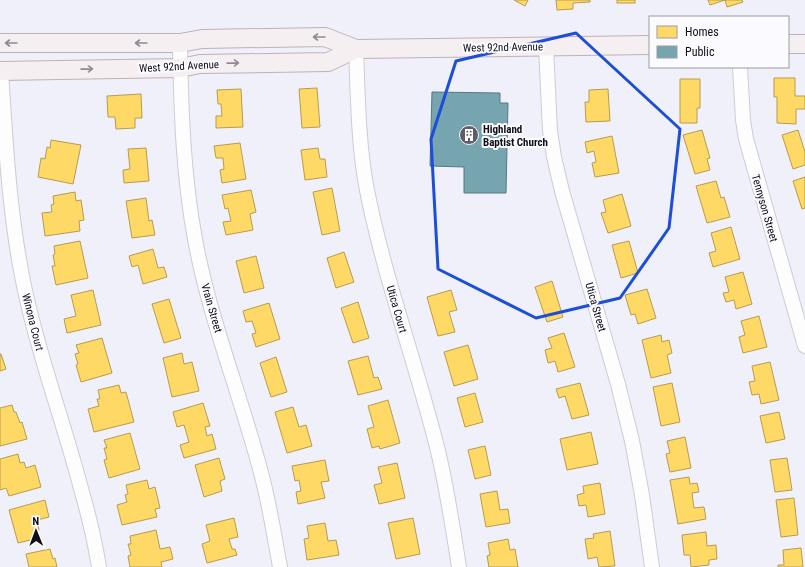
<svg xmlns="http://www.w3.org/2000/svg" width="805" height="567" viewBox="0 0 805 567" font-family="'Roboto Condensed',sans-serif">
  <rect width="100%" height="100%" fill="#f0f0fa"/>
  <!-- homes -->
  <g fill="#ffd966" stroke="#b79c4e">
    <polygon points="514,0 528,0 525,6"/>
    <polygon points="556,0 590,0 590,2 573,3 573,9 557,10"/>
    <rect x="617" y="0" width="18" height="3"/>
    <polygon points="708,0 742,0 743,2 727,7 725,0 710,5"/>
    <polygon points="774,78 795,78 795,96 805,96 805,109 796,109 796,124 777,123 777,97 774,97"/>
    <polygon points="680,79 700,79 700,108 697,108 697,123 680,123"/>
    <polygon points="317,88 320,127 302,128 299,89"/>
    <polygon points="241,89 243,127 216,128 216,116 222,116 221,104 218,104 217,90"/>
    <polygon points="608,89 610,121 586,122 585,102 589,102 589,90"/>
    <polygon points="141,94 142,118 135,118 135,128 116,129 115,117 108,117 107,96"/>
    <polygon points="702,130 710,158 707,159 710,170 695,174 683,135"/>
    <polygon points="798,130 805,152 805,165 793,169 782,135"/>
    <polygon points="612,136 619,173 595,177 592,163 596,162 594,151 587,153 585,142"/>
    <polygon points="51,140 81,145 73,184 38,177 41,158 45,159 47,147 50,148"/>
    <polygon points="240,143 246,179 222,183 220,170 224,169 223,158 216,158 214,146"/>
    <polygon points="146,148 149,181 124,183 123,170 130,169 128,149"/>
    <polygon points="318,148 320,159 325,159 327,177 305,180 301,150"/>
    <polygon points="805,177 805,208 802,209 793,181"/>
    <polygon points="716,181 721,198 724,197 730,217 707,223 696,186"/>
    <polygon points="332,188 340,231 322,235 313,192"/>
    <polygon points="251,190 256,212 250,214 253,230 226,235 223,222 231,221 228,208 225,209 222,195"/>
    <polygon points="75,192 76,201 81,200 84,220 79,221 80,231 45,236 42,213 52,212 51,205 54,204 53,196"/>
    <polygon points="622,194 631,226 608,233 601,213 606,212 603,200"/>
    <polygon points="146,198 149,221 152,220 155,235 132,238 126,201"/>
    <polygon points="731,227 740,259 713,267 709,253 716,251 711,233"/>
    <polygon points="80,241 88,278 56,285 52,266 55,266 53,255 55,254 54,246"/>
    <polygon points="629,241 638,273 621,278 612,245"/>
    <polygon points="153,249 158,268 164,267 167,277 143,284 138,265 132,267 129,256"/>
    <polygon points="344,252 354,282 336,288 327,258"/>
    <polygon points="256,256 264,288 244,293 236,261"/>
    <polygon points="743,272 752,304 736,309 734,300 726,302 723,293 729,292 725,277"/>
    <polygon points="552,281 563,317 547,322 535,287"/>
    <polygon points="647,289 656,318 638,324 635,314 631,315 625,295"/>
    <polygon points="93,290 101,325 67,333 64,319 76,316 71,295"/>
    <polygon points="451,290 457,310 449,312 455,332 438,336 427,297"/>
    <polygon points="169,299 181,338 164,343 152,304"/>
    <polygon points="358,302 369,338 353,343 341,308"/>
    <polygon points="269,303 280,339 256,347 252,334 256,333 252,321 246,322 243,311"/>
    <polygon points="759,316 767,347 743,353 739,337 745,335 741,321"/>
    <polygon points="564,333 575,367 558,372 555,361 548,363 545,350 552,348 548,338"/>
    <polygon points="661,335 662,342 669,340 672,353 667,355 671,373 651,378 642,340"/>
    <polygon points="102,338 112,373 81,382 76,365 78,364 75,354 79,353 76,345"/>
    <polygon points="468,345 478,379 454,386 444,352"/>
    <polygon points="182,353 184,364 192,362 199,391 172,397 163,358"/>
    <polygon points="0,354 1,354 6,369 0,371"/>
    <polygon points="368,356 374,378 378,377 382,389 358,395 348,361"/>
    <polygon points="276,357 287,392 271,397 260,363"/>
    <polygon points="770,362 779,400 761,404 759,394 752,395 749,382 755,381 752,366"/>
    <polygon points="580,383 589,415 572,419 565,396 559,398 556,389"/>
    <polygon points="672,383 680,422 661,426 653,387"/>
    <polygon points="119,385 121,393 126,392 134,422 94,432 88,409 99,406 97,399 100,399 98,390"/>
    <polygon points="475,393 483,422 465,427 457,398"/>
    <polygon points="388,400 400,443 380,449 379,446 372,448 367,429 374,427 368,406"/>
    <polygon points="203,403 210,426 205,427 207,436 212,434 216,449 184,458 180,445 189,442 184,425 177,427 173,412"/>
    <polygon points="12,405 14,412 16,412 20,423 22,422 27,439 0,446 0,408"/>
    <polygon points="293,407 299,427 306,425 312,446 287,453 275,412"/>
    <polygon points="779,412 785,439 766,443 760,416"/>
    <polygon points="591,432 598,464 567,470 560,439"/>
    <polygon points="130,433 140,469 109,478 104,460 107,459 104,448 107,448 104,440"/>
    <polygon points="685,437 691,468 670,472 666,454 670,453 667,441"/>
    <polygon points="485,446 491,475 475,479 468,450"/>
    <polygon points="18,454 20,463 24,462 26,468 35,465 41,487 9,496 6,488 0,490 0,459"/>
    <polygon points="219,458 225,479 220,481 222,491 204,497 195,465"/>
    <polygon points="787,458 792,490 775,492 770,460"/>
    <polygon points="325,460 329,481 321,482 325,498 298,504 296,492 301,491 299,480 295,481 292,466"/>
    <polygon points="397,463 405,498 379,504 374,485 382,483 378,467"/>
    <polygon points="689,477 690,484 697,483 699,492 692,493 694,508 704,507 706,519 678,524 670,480"/>
    <polygon points="147,480 149,489 155,487 160,508 155,509 157,517 122,525 117,505 127,502 125,495 128,494 126,485"/>
    <polygon points="600,483 605,514 588,517 586,505 579,506 577,495 584,493 583,486"/>
    <polygon points="497,491 500,510 508,509 510,523 486,527 480,494"/>
    <polygon points="794,498 798,535 781,537 776,500"/>
    <polygon points="45,500 49,517 37,520 39,530 37,531 39,538 18,543 9,510"/>
    <polygon points="234,518 238,537 229,539 232,549 235,549 237,555 207,563 202,544 210,541 206,525"/>
    <polygon points="413,518 420,554 396,559 388,523"/>
    <polygon points="325,523 328,541 336,540 339,555 307,560 304,539 309,538 307,526"/>
    <polygon points="156,530 160,549 170,547 173,559 161,562 162,567 130,567 128,556 131,555 128,544 131,544 130,536"/>
    <polygon points="610,531 615,566 599,567 597,557 588,559 585,539 594,538 593,534"/>
    <polygon points="706,532 707,546 716,545 717,559 709,560 709,565 691,567 690,555 684,555 682,535"/>
    <polygon points="508,539 510,550 515,549 518,567 489,567 487,556 490,555 488,543"/>
    <polygon points="801,548 803,567 778,567 778,565 784,565 783,550"/>
    <polygon points="50,549 53,559 55,558 57,567 29,567 26,554"/>
  </g>
  <!-- public -->
  <polygon fill="#76a5af" stroke="#577881" points="432,92 500,93 500,103 508,103 506,193 464,193 464,167 430,166"/>
  <g fill="none" stroke-linecap="round" stroke-linejoin="round">
    <!-- minor casing -->
    <g stroke="#ccccd5" stroke-width="16">
      <g id="minor">
        <path d="M180 43C181 108 183 175 195 239 209 317 240 393 260 469 269 501 274 534 280 567"/>
        <polyline points="546,47 550,131 554,157 562,191 618,384 632,441 642,495 652,567"/>
        <path d="M356 49C358 94 358 140 366 185 383 275 416 362 438 451 447 489 453 528 459 567"/>
        <polyline points="740,67 743,120 746,139 805,346"/>
        <path d="M1 71C6 150 10 230 29 308 44 371 67 433 83 496 90 520 95 543 99 567"/>
      </g>
    </g>
    <!-- major casing -->
    <g stroke="#bcb2b9" stroke-width="20">
      <g id="major">
        <polyline points="0,43 180,43 202,39 325,37 356,49 650,45"/>
        <polyline points="788,44 805,44"/>
        <polyline points="0,71 180,68 200,64 328,62 356,49"/>
      </g>
    </g>
    <!-- minor -->
    <use href="#minor" stroke="#fdfdfe" stroke-width="14"/>
    <!-- major -->
    <use href="#major" stroke="#f5eff2" stroke-width="18"/>
  </g>
  <!-- one-way arrows -->
  <defs><path id="oneway-shaft" d="M-6 0H5M1.5-3L5.5 0L1.5 3" fill="none" stroke-width="1.6" stroke-linecap="round" stroke-linejoin="round"/></defs>
  <g stroke="#8e8a8f">
    <use href="#oneway-shaft" transform="translate(319 37) rotate(-180)"/>
    <use href="#oneway-shaft" transform="translate(11 43) rotate(180)"/>
    <use href="#oneway-shaft" transform="translate(141 43) rotate(180)"/>
    <use href="#oneway-shaft" transform="translate(233 63) rotate(-1)"/>
    <use href="#oneway-shaft" transform="translate(87 69) rotate(-1)"/>
  </g>
  <!-- marked area -->
  <path fill="none" stroke="#1d4ed8" stroke-width="3" stroke-linejoin="round" d="M576 33 680 129 669 228 620 298 536 318 438 269 431 139 456 61Z"/>
  <!-- icons -->
  <defs>
    <g id="building-disc" transform="scale(1)"><circle r="9.5" fill="#5e5e66" stroke="#fafaff"/><path d="M-4-6H4V6H1V3H-1V6H-4ZM-2.5-4.3h1.7v1.8h-1.7ZM.8-4.3h1.7v1.8H.8ZM-2.5-1h1.7V.8h-1.7ZM.8-1h1.7V.8H.8Z" fill="#fff"/></g>
  </defs>
  <g fill-rule="evenodd">
    <use href="#building-disc" x="469" y="135"/>
  </g>
  <g text-anchor="middle" stroke-width="4" stroke-linejoin="round" paint-order="stroke">
    <!-- street labels -->
    <g font-size="11" fill="#100f17" stroke="#fafaff">
      <text transform="translate(503 47) rotate(-1)" y="4">West 92nd Avenue</text>
      <text transform="translate(179 66) rotate(-3)" y="4">West 92nd Avenue</text>
      <text transform="translate(765 208) rotate(74)" y="4">Tennyson Street</text>
      <text transform="translate(596 307) rotate(74)" y="4">Utica Street</text>
      <text transform="translate(212 308) rotate(74)" y="4">Vrain Street</text>
      <text transform="translate(397 309) rotate(74)" y="4">Utica Court</text>
      <text transform="translate(33 322) rotate(76)" y="4">Winona Court</text>
    </g>
    <!-- poi labels -->
    <g font-size="11" font-weight="bold" fill="#100f17" stroke="#fafaff" text-anchor="start">
      <text x="483" y="133">Highland<tspan x="483" dy="13">Baptist Church</tspan></text>
    </g>
  </g>
  <!-- legend -->
  <rect x="649" y="16" width="140" height="52" fill="#fafaff" stroke="#9c9ca2"/>
  <rect x="657" y="26" width="20" height="12" fill="#ffd966" stroke="#9c9ca2"/>
  <text x="685" y="36" font-size="12" fill="#100f17">Homes</text>
  <rect x="657" y="46" width="20" height="12" fill="#76a5af" stroke="#9c9ca2"/>
  <text x="685" y="56" font-size="12" fill="#100f17">Public</text>
  <!-- north arrow -->
  <g transform="translate(36 531) rotate(359)" stroke="#fafaff" stroke-width="3" paint-order="stroke">
  <path d="M0-3L7 15L0 10L-7 15Z" fill="#100f17"/>
  <text y="-6" font-size="11" font-weight="bold" text-anchor="middle" fill="#100f17">N</text>
  </g>
</svg>
